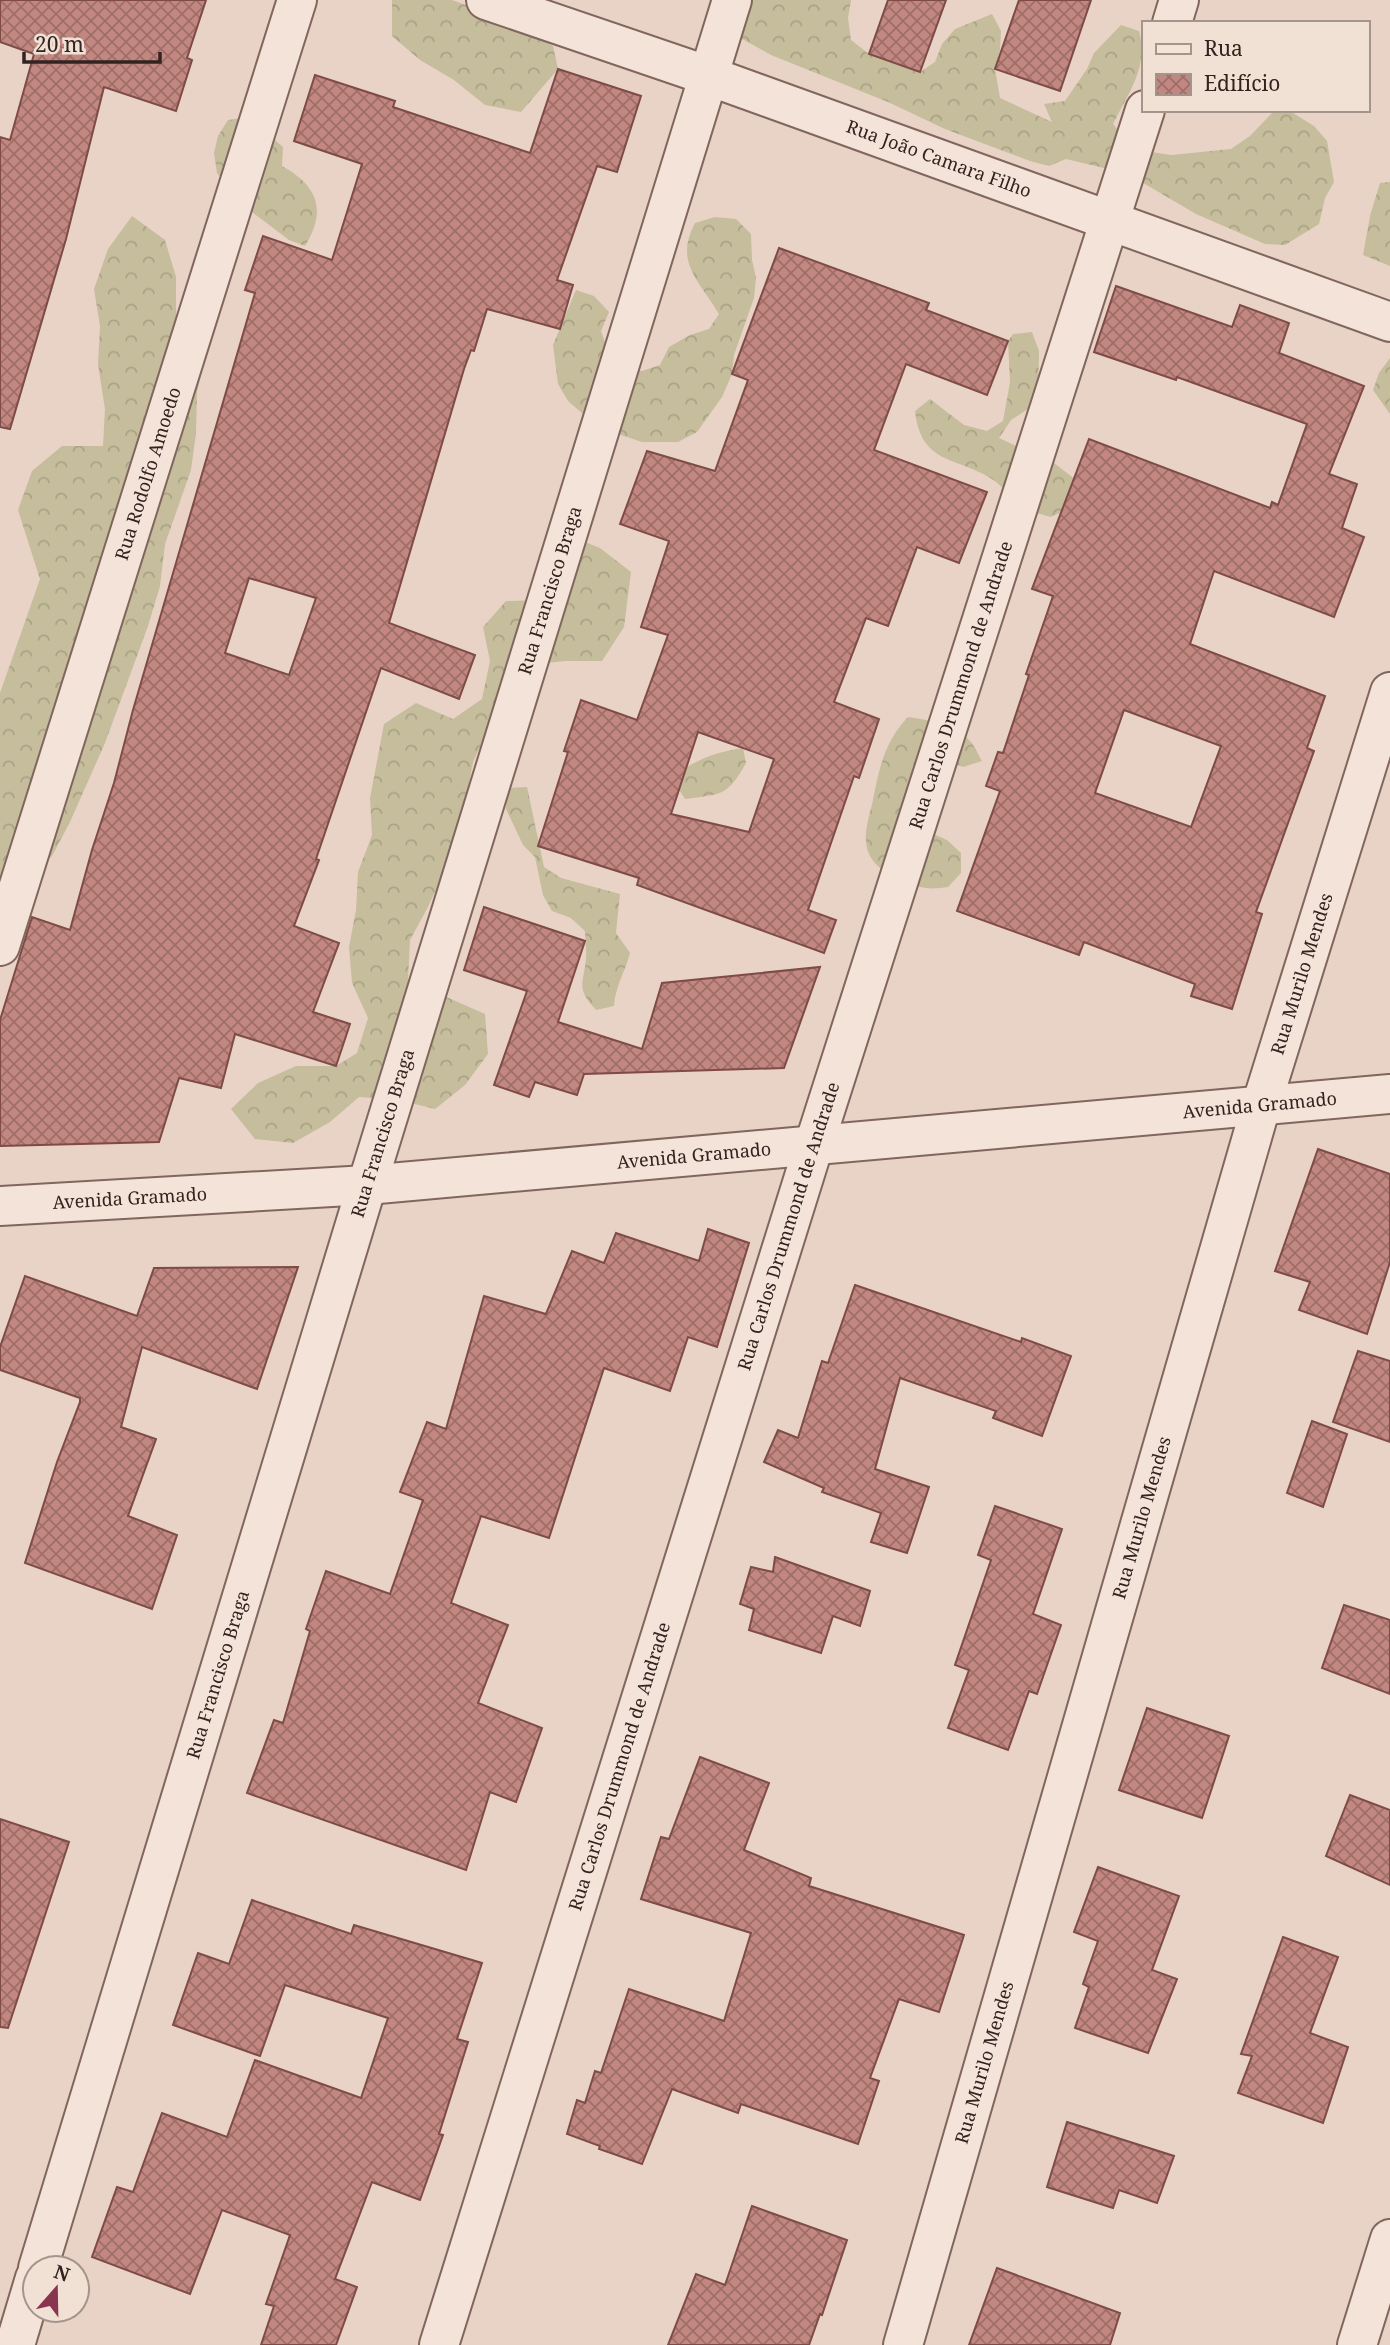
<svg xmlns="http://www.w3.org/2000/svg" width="1390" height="2345" viewBox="0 0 1390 2345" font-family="'Noto Serif',serif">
  <defs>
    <pattern id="forest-crowns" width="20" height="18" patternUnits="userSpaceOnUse" patternTransform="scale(1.75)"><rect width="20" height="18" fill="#c5bd9b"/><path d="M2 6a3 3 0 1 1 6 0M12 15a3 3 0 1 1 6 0" fill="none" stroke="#aaa285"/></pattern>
    <pattern id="building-cross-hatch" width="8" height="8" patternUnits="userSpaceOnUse" patternTransform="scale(1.75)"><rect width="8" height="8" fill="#c28780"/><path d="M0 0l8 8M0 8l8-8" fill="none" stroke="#9e6e68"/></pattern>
  </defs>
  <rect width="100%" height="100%" fill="#e8d3c6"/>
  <!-- forest -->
  <g fill="url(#forest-crowns)">
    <polygon points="392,0 452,0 516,23 553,46 558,69 521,112 485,105 454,80 420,60 392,36"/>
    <path d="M729 0H851L848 18 851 40 869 54 920 72 935 62 942 44 955 29 992 14 1001 31 1000 50 995 69 1000 98 1052 122 1044 104 1065 101 1087 69 1094 53 1121 25 1139 31C1149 67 1128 93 1113 124L1125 139 1145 151 1171 155 1231 149 1250 136 1275 110H1288L1314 126 1327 141 1334 182 1325 198 1319 224 1285 245 1265 244 1196 214 1140 181 1104 168 1066 159 1049 166 1030 161 945 129 888 102 771 55 735 35Z"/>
    <path d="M248 117 283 147 282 166C318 186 327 210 305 246L289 240 240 203 217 173 214 153 218 136 228 120Z"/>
    <polygon points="1390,182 1390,266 1363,255 1370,216 1380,183"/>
    <polygon points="132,216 165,240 176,277 176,316 192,316 206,353 197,392 196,433 191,470 165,544 160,586 148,626 105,743 70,822 52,856 21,882 0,890 0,693 40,579 18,510 32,471 62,446 103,446 105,409 98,364 100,326 94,289 108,249"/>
    <path d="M715 217 736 219 751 234 752 260 756 278 754 298 734 355 732 374 722 397 697 432 678 442H642L621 435 583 414 568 401 558 384 553 345 576 290 594 296 609 312 601 331 608 351 622 370 642 371 660 365 669 347 690 335 709 329 719 314C699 280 674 263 695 223Z"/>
    <path d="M1032 332 1039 351 1038 393 1028 409 1011 420 999 438 1054 463 1089 490 1068 509 1051 517C1039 514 1026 510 1016 502 1007 495 1002 485 992 479 956 456 921 465 915 411L930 399 964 425 987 431 1003 421 1010 382 1008 341 1013 334Z"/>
    <polygon points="1390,358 1390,414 1373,390 1379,373"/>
    <polygon points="562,533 600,548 631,572 624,627 602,661 565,661 529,665 505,691 473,762 459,839 428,907 410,940 408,980 485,1014 488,1054 465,1085 435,1109 399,1100 359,1097 330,1122 293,1143 255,1139 231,1109 258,1083 296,1066 336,1066 357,1053 368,1018 352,983 349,947 356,910 358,872 372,835 370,798 384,724 416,703 453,719 482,699 490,661 483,627 506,601 543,600 537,563"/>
    <path d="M908 717C929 720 956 725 970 741 975 746 978 755 982 761L963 767 929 753 913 765 908 823 947 840 961 853V873L948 887C941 888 933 889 926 888 905 884 872 871 867 848 863 832 870 815 873 800 879 768 885 741 908 717Z"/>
    <path d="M743 748 746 763C727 797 721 794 685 799L672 779C692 760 716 752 743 748Z"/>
    <path d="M527 787 544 867 561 878 620 894 616 933 630 953C625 972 615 987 614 1006L596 1010C576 988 583 986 586 959 587 951 585 940 585 931L571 918 552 911 543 895 535 857 523 845 506 809 507 788Z"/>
  </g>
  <!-- building -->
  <g fill="url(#building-cross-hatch)" stroke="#7e4b46" stroke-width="2" fill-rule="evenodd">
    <polygon points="0,0 206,0 187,58 192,60 176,111 104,87 66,239 10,429 0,427 0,137 10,140 34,54 0,42"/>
    <polygon points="888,0 946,0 920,72 869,54"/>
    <polygon points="1019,0 1091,0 1060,91 995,69"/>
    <path d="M558 69 641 96 617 172 597 166 557 280 573 285 560 329 487 309 474 351 471 350 464 369 389 623 475 655 459 699 381 668 316 859 319 860 294 926 339 943 313 1012 350 1024 336 1066 235 1034 221 1088 179 1078 159 1142 0 1146V1020L32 917 70 930 92 850 114 783 133 710 255 293 245 290 263 236 332 260 362 164 294 141 315 75 395 101 393 107 530 153ZM249 578 316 598 289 675 225 653Z"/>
    <path d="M779 248 929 303 926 310 1008 341 987 395 906 364 874 450 987 492 959 563 917 547 888 626 866 618 834 702 879 719 859 778 854 776 808 910 836 920 824 953 637 885 639 878 538 846 568 752 564 751 581 700 637 720 668 635 641 627 669 541 620 524 647 451 715 471 748 380 732 374ZM698 732 774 759 749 832 671 814Z"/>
    <path d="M1116 286 1232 327 1240 305 1289 323 1279 353 1364 386 1329 474 1357 484 1342 528 1364 537 1334 617 1214 571 1190 644 1325 696 1307 748 1314 751 1256 912 1262 914 1232 1009 1191 996 1195 984 1084 942 1079 955 957 911 1000 791 986 786 998 752 1003 753 1029 675 1026 674 1053 596 1032 589 1089 439 1270 508 1272 502 1278 505 1307 424 1177 377 1176 380 1094 352ZM1124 710 1221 746 1191 827 1095 793Z"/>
    <polygon points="484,907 585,941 558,1022 642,1049 662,983 820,967 784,1068 584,1074 577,1095 535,1082 529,1097 494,1085 527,991 464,970"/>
    <polygon points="1318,1149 1390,1174 1390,1262 1367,1334 1299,1310 1310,1282 1275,1271"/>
    <polygon points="708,1229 749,1243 717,1347 688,1337 670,1391 604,1368 549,1538 481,1516 451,1603 508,1625 478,1703 542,1728 516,1802 490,1792 466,1870 247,1793 274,1720 283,1723 310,1631 306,1629 326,1571 390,1594 423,1500 400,1492 427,1422 446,1429 484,1296 546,1314 572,1251 604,1263 616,1233 699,1261"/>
    <polygon points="298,1267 257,1389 142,1347 121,1427 156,1439 128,1516 177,1535 152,1609 25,1563 57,1462 80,1402 80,1398 0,1370 0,1347 25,1276 137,1316 154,1268"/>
    <polygon points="855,1285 1021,1342 1022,1338 1071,1356 1042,1436 993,1418 996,1411 900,1378 875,1469 929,1487 907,1553 871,1542 881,1513 822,1492 824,1488 764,1462 778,1430 798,1438 822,1361 828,1363"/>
    <polygon points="1358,1351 1390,1361 1390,1442 1333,1422"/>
    <polygon points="1312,1421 1347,1434 1323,1507 1287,1493"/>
    <polygon points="995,1506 1062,1529 1033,1614 1061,1625 1037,1694 1029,1691 1008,1750 948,1728 969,1670 955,1665 991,1560 978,1555"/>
    <polygon points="775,1557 870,1591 860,1626 833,1616 821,1653 749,1630 754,1609 740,1604 751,1567 773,1572"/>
    <polygon points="1344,1605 1390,1620 1390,1694 1322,1668"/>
    <polygon points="1147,1708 1229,1736 1202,1818 1119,1790"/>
    <polygon points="700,1757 769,1783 744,1850 811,1878 809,1886 964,1935 939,2012 899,1999 870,2078 879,2081 858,2144 741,2104 738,2113 672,2089 642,2164 599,2149 600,2146 567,2134 577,2100 585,2103 595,2071 601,2073 629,1989 724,2021 751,1933 641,1899 661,1837 669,1839"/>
    <polygon points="1350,1795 1390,1810 1390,1885 1326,1856"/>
    <polygon points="0,1819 69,1842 8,2028 0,2027"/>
    <polygon points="1098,1867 1179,1896 1152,1970 1177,1979 1148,2053 1075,2028 1089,1987 1083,1984 1098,1941 1074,1932"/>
    <polygon points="252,1900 351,1934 354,1925 482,1963 457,2039 468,2042 439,2134 443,2135 420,2200 372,2182 335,2279 357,2287 336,2345 261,2345 274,2306 266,2304 290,2235 222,2210 190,2294 92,2257 117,2187 133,2192 162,2113 227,2137 255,2060 361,2098 388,2018 285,1985 260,2056 173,2025 198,1953 229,1964"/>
    <polygon points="1283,1937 1338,1957 1310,2033 1348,2047 1323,2123 1238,2093 1252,2056 1241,2054"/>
    <polygon points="1067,2122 1174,2156 1157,2203 1119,2190 1113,2208 1047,2187"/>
    <polygon points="752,2206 847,2240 822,2315 820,2314 809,2345 668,2345 696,2274 725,2285"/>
    <polygon points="997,2268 1120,2313 1110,2345 969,2345"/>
  </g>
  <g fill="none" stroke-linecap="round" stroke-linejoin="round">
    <!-- minor casing -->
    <g stroke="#81665e" stroke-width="42">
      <g id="minor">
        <path id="s1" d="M486 0 709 76 1390 322"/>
        <polyline points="1172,23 1179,0"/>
        <path id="s2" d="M0 946 297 0"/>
        <path id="s3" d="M38 2268 367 1185 732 0"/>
        <polyline points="15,2345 35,2278"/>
        <path id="s4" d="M439 2345 814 1145 1145 110"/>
        <path id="s5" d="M903 2345 1261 1106 1390 692"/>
        <polyline points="1357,2345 1390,2239"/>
      </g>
    </g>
    <!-- tertiary casing -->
    <g stroke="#81665e" stroke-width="42">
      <g id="tertiary">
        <path id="s6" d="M0 1206 367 1185 1390 1094"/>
      </g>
    </g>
    <!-- minor -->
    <use href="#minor" stroke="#f4e3d8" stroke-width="38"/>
    <!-- tertiary -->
    <use href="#tertiary" stroke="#f4e3d8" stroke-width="38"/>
  </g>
  <g text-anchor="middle" stroke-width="7" stroke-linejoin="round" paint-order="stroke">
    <!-- street labels -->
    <g font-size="18" fill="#332320" stroke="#f1e0d4">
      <text dy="6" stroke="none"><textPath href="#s1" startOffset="480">Rua João Camara Filho</textPath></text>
      <text dy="6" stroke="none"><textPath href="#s2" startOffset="495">Rua Rodolfo Amoedo</textPath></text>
      <text dy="6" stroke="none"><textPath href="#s3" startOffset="1754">Rua Francisco Braga</textPath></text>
      <text dy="6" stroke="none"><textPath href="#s4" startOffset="1740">Rua Carlos Drummond de Andrade</textPath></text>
      <text dy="6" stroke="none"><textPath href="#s5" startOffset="1428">Rua Murilo Mendes</textPath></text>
      <text dy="6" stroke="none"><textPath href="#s6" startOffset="1264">Avenida Gramado</textPath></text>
      <text dy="6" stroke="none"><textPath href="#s3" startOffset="1186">Rua Francisco Braga</textPath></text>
      <text dy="6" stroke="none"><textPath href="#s6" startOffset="696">Avenida Gramado</textPath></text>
      <text dy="6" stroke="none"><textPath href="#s6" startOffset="130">Avenida Gramado</textPath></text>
      <text dy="6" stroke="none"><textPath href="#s4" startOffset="1172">Rua Carlos Drummond de Andrade</textPath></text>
      <text dy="6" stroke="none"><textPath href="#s5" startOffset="861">Rua Murilo Mendes</textPath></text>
      <text dy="6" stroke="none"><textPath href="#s3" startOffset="620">Rua Francisco Braga</textPath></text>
      <text dy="6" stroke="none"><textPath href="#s4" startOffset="606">Rua Carlos Drummond de Andrade</textPath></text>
      <text dy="6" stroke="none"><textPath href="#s5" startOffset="294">Rua Murilo Mendes</textPath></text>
    </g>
  </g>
  <!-- legend -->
  <rect x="1142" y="21" width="228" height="91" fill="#f1e0d4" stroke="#a5948c" stroke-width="2"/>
  <rect x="1156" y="44" width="35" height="10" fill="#f4e3d8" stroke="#a5948c" stroke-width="2"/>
  <text x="1204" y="56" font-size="21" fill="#332320">Rua</text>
  <rect x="1156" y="74" width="35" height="21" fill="url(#building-cross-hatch)" stroke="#a5948c" stroke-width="2"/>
  <text x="1204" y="91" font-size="21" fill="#332320">Edifício</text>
  <!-- north arrow -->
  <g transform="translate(56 2289) rotate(20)"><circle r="33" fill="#f1e0d4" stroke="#a5948c" stroke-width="2"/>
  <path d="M0-5L12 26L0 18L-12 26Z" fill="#893550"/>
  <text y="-10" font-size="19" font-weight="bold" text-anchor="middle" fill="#332320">N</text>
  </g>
  <!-- scale -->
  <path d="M24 52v10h136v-10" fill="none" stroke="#332320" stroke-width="3.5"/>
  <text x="35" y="52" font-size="21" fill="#332320" stroke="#f1e0d4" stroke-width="5" paint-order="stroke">20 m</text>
</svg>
